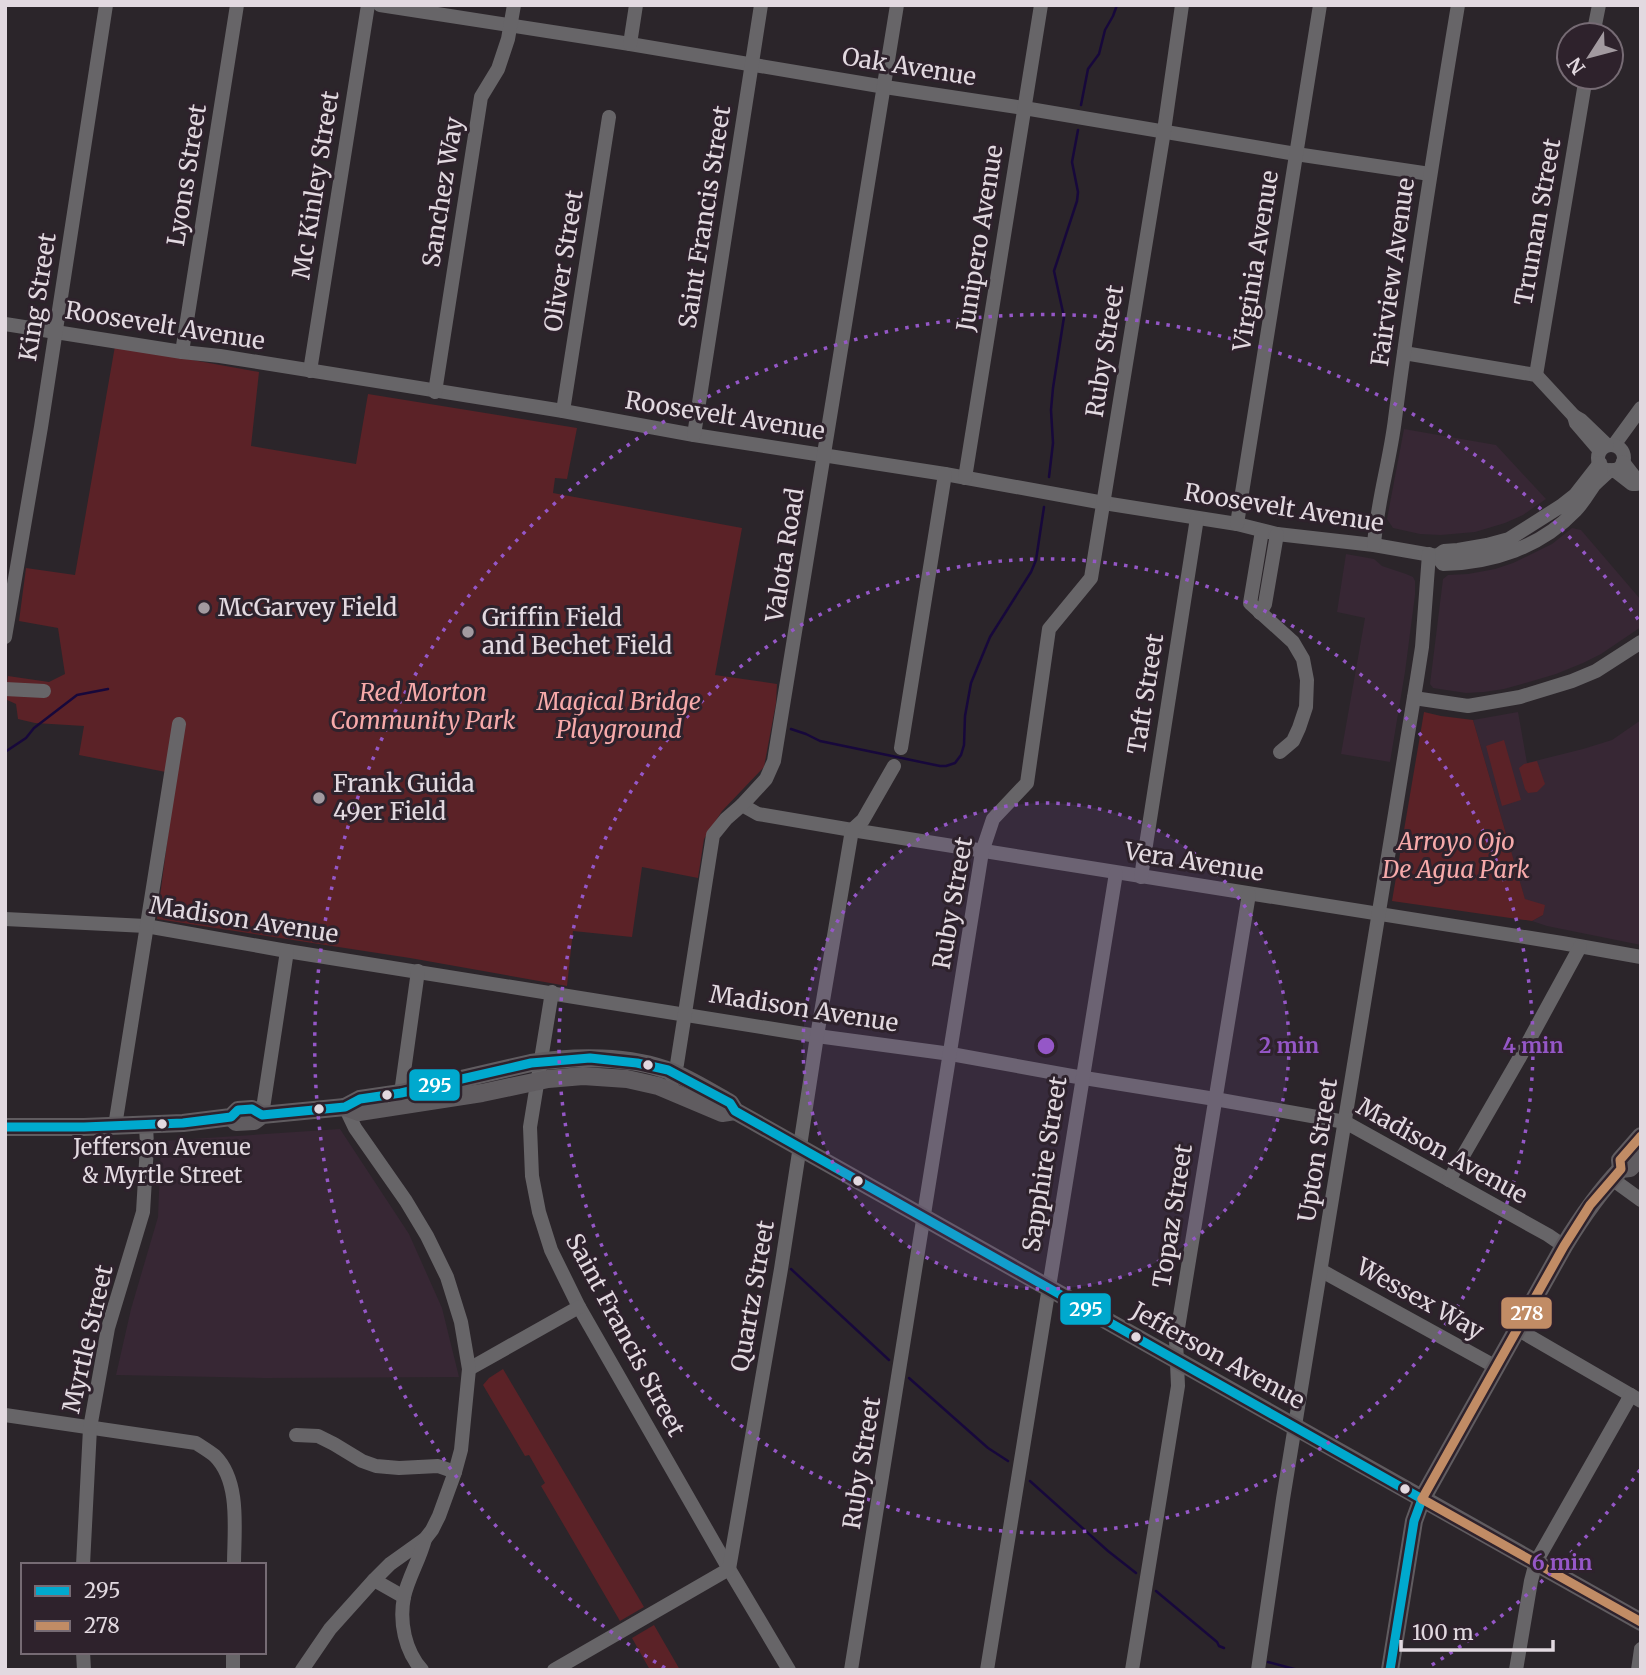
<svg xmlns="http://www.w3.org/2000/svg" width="1646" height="1675" viewBox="0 0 1646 1675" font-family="Merriweather,serif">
  <rect width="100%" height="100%" fill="#2b252a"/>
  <!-- built -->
  <g fill="#372734">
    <polygon points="1404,429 1496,445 1546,499 1523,515 1505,523 1475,532 1441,535 1420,534 1393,528 1387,519"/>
    <polygon points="1572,528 1581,530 1641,600 1641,627 1601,654 1583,663 1556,674 1522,684 1504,689 1484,692 1466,693 1433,688 1430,684 1443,579 1448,575 1468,574 1495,569 1513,563 1552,544"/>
    <polygon points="1346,554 1374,559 1382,566 1406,574 1413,577 1415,581 1415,595 1405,672 1390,762 1341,754 1365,618 1337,612"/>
    <polygon points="1518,712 1527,763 1583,749 1612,740 1641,720 1641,945 1547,926 1532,921 1543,915 1525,900 1473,720"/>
    <polygon points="340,1129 409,1234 442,1308 459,1377 265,1378 116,1375 131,1309 158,1217 161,1141"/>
  </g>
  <!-- green -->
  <g fill="#5b2227">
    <polygon points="115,346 259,372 251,446 356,464 368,394 577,428 567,479 555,478 553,493 742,528 715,675 777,684 776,703 764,767 722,811 704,839 698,878 642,867 632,937 573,931 567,986 410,958 157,919 176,774 79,755 84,726 35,723 18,719 16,704 5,699 8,676 49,682 65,674 58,628 19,621 26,568 75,575"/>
    <polygon points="1424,712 1441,716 1473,720 1525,899 1545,905 1543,915 1532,921 1392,901"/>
    <polygon points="1504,740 1521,800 1502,806 1486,746"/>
    <polygon points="1537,761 1545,784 1537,792 1528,793 1525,789 1519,768 1524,764"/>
    <polygon points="503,1369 644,1607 620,1621 541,1486 545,1483 529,1455 525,1456 483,1385 489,1378"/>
    <polygon points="654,1625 680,1670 650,1670 632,1638"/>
  </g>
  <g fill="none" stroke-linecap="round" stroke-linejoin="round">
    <!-- stream -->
    <g stroke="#17083b" stroke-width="2.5">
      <polyline points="1081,105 1088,69 1099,54 1105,30 1113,16 1117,5"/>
      <polyline points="1049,477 1053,443 1051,410 1053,388 1064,317 1054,271 1077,201 1078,192 1072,162 1078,130"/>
      <polyline points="791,729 806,734 820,741 940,766 946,766 955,763 961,755 964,745 965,716 971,683 990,637 1031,572 1036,560 1044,507"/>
      <polyline points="5,752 26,738 34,728 77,695 108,689"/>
      <polyline points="791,1269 889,1360"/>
      <polyline points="909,1378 988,1448 1008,1461"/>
      <polyline points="1030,1481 1108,1551 1136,1573"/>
      <polyline points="1156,1591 1217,1642 1219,1646 1224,1648"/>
      <polyline points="1268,1662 1298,1670"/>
    </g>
    <!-- minor -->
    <g stroke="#676568" stroke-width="14">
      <polyline points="380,5 630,44 885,87 1024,108 1296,154 1430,174"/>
      <polyline points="1593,35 1599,5"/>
      <polyline points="630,44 636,5"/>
      <polyline points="5,324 182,352 220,356 563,411 694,435 945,474 1104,503 1237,524 1277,534 1374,545 1437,556"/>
      <polyline points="182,352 237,5"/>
      <polyline points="1404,353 1536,375 1574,416"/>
      <polyline points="310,371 368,5"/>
      <polyline points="1536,375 1586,77"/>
      <polyline points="435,392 481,97 498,69 508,39 514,5"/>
      <polyline points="563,411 609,117"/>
      <polyline points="694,435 761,5"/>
      <polyline points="1614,445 1641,408"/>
      <circle cx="1611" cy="458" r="13"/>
      <polyline points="1600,451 1576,423 1574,416 1581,420 1607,445"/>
      <path d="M1600 463 1575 495 1561 506 1509 539 1487 545 1458 550 1444 551 1437 556 1443 564C1492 563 1541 547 1575 511 1583 503 1588 494 1594 485 1599 480 1605 475 1610 470"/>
      <polyline points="1614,470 1632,484 1636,484 1637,480 1623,462"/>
      <polyline points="965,478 1041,5"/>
      <polyline points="1237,524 1320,5"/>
      <polyline points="1262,531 1250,603 1293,642 1303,659 1307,680 1306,707 1299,728 1293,741 1280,752"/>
      <path d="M1374 545C1377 502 1390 461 1395 419 1413 281 1435 143 1458 5"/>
      <polyline points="1260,613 1265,604 1277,534"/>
      <polyline points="5,637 41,427 106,5"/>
      <polyline points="5,689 44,691"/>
      <polyline points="1414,698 1468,706 1520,697 1572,681 1596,671 1641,642"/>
      <polyline points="901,748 945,474"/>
      <polyline points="742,805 758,814 852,830 1562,943 1641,957"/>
      <polyline points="1141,877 1197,518"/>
      <polyline points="5,919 146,926 287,951 817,1036 951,1054 1072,1076 1215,1099 1345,1122 1548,1235 1564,1246"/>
      <polyline points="552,992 530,1127 532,1176 539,1212 551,1250 579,1307 729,1569 789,1670"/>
      <polyline points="672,1082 677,1064 713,835 726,819 742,805 766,779 774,761 897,5"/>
      <polyline points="401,1093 418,971"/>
      <polyline points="262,1115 287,951"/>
      <polyline points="115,1126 179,724"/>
      <polyline points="1612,1179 1641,1200"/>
      <polyline points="1449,1180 1520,1057 1580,947"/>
      <polyline points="1322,1271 1496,1367"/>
      <polyline points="1517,1329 1641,1401"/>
      <polyline points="469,1369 579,1307"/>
      <path d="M5 1415 196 1443C202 1447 209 1451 215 1456 241 1482 234 1531 234 1565"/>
      <polyline points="296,1435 318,1436 334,1444 362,1461 376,1466 399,1468 438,1466 455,1472"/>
      <polyline points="83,1565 90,1428 108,1328 143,1212 147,1146 146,1125"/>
      <polyline points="374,1580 404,1597"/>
      <polyline points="83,1652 84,1670"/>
      <polyline points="233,1670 233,1652"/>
      <polyline points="302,1670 330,1629 374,1580 390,1564 425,1539 432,1530 439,1516 455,1472 461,1450 469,1369 461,1322 447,1277 427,1236 406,1201 355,1128 345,1107"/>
      <path d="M422 1670C405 1651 399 1622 404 1597 408 1578 420 1559 425 1539"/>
      <polyline points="554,1670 729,1569 781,1269 817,1036 852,830 863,820 894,766"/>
      <polyline points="851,1670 982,852 993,819 1027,783 1049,629 1091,578 1164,131 1182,5"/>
      <polyline points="987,1670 1116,873"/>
      <polyline points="1132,1670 1178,1386 1176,1340 1249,894"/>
      <polyline points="1258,1670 1283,1499 1417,679 1422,647 1429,554"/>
      <polyline points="1516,1670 1531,1581 1536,1562 1631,1395"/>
      <polyline points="1638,1670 1641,1649"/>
    </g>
    <!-- major -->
    <g stroke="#605c60" stroke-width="18">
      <path d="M345 1107 360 1099 401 1093 531 1063C574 1056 630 1055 672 1072 692 1080 711 1092 730 1103L735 1111 1641 1622"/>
      <polyline points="231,1117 236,1122 254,1121 262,1115 345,1107 359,1112 482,1093 548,1079 583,1076 627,1079 658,1086 722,1113 735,1111"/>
      <polyline points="5,1127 84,1127 183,1123 231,1117 238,1110 252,1109 262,1115"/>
      <polyline points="1621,1169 1620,1160 1641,1136"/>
      <path d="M1390 1670 1414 1521 1422 1499 1564 1246C1581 1218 1599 1192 1621 1169L1630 1168 1641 1156"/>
    </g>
    <!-- bus-1 casing -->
    <g stroke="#2e222c" stroke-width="14">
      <g id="bus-1">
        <polyline points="5,1127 84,1127 183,1123 231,1117 238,1110 252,1109 262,1115 345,1107 360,1099 401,1093 531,1063 590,1058 637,1063 668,1070 730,1103 735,1111 1422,1499"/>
        <polyline points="1390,1670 1414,1521 1422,1499"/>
      </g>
    </g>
    <!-- bus-2 casing -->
    <g stroke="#2e222c" stroke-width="14">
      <g id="bus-2">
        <polyline points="1422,1499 1564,1246 1590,1205 1621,1169 1620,1160 1641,1136"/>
        <polyline points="1422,1499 1641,1622"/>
      </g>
    </g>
    <!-- bus-1 -->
    <use href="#bus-1" stroke="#00a9ce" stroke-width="9"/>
    <!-- bus-2 -->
    <use href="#bus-2" stroke="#c18c65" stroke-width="9"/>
  </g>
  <!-- distance rings -->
  <circle cx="1046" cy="1046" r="243" fill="#9557c7" fill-opacity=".12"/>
  <g fill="none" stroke="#9557c7" stroke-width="3.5" stroke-dasharray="3.5 7">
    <circle cx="1046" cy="1046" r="243"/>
    <circle cx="1046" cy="1046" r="487"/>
    <path d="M1640 1470A730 730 0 0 1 1427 1668M665 1668A730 730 0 1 1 1640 622"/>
  </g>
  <!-- markers -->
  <g fill="#a29aa0" stroke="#2e222c" stroke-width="2.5">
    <circle cx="204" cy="608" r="7"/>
    <circle cx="468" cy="632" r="7"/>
    <circle cx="319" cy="798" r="7"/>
  </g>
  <g fill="#e2d9e0" stroke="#2e222c" stroke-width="2.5">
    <circle cx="648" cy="1065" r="6"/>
    <circle cx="387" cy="1095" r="6"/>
    <circle cx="319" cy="1109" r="6"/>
    <circle cx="162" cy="1124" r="6"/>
    <circle cx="858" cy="1181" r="6"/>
    <circle cx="1136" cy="1337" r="6"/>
    <circle cx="1405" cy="1489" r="6"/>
  </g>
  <g text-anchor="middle" stroke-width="6" stroke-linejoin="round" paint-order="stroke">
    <!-- bus labels -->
    <g font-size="22" fill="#e2d9e0" stroke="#2e222c">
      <text x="162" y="1155">Jefferson Avenue<tspan x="162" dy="28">&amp; Myrtle Street</tspan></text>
    </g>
    <!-- street labels -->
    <g font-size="24" fill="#e2d9e0" stroke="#2e222c">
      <text transform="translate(909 67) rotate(9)" y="8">Oak Avenue</text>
      <text transform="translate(187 175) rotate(-81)" y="8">Lyons Street</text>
      <text transform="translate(316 185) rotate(-81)" y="8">Mc Kinley Street</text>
      <text transform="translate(443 192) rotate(-81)" y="8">Sanchez Way</text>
      <text transform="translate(705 217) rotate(-81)" y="8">Saint Francis Street</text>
      <text transform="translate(1538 222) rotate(-80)" y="8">Truman Street</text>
      <text transform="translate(980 238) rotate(-81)" y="8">Junipero Avenue</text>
      <text transform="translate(564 261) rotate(-81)" y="8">Oliver Street</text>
      <text transform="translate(1256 261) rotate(-81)" y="8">Virginia Avenue</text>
      <text transform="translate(1393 272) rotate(-82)" y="8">Fairview Avenue</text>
      <text transform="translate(38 297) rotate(-81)" y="8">King Street</text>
      <text transform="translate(165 326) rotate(9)" y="8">Roosevelt Avenue</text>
      <text transform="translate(1105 351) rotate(-81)" y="8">Ruby Street</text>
      <text transform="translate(725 416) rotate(9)" y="8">Roosevelt Avenue</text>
      <text transform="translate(1284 508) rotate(9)" y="8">Roosevelt Avenue</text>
      <text transform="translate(785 555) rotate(-81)" y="8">Valota Road</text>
      <text transform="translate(1146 694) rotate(-81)" y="8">Taft Street</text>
      <text transform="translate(1194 862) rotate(9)" y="8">Vera Avenue</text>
      <text transform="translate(953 903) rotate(-80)" y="8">Ruby Street</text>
      <text transform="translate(244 920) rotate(9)" y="8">Madison Avenue</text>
      <text transform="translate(804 1009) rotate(9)" y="8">Madison Avenue</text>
      <text transform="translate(1318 1150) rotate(-81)" y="8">Upton Street</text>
      <text transform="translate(1442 1151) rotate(29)" y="8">Madison Avenue</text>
      <text transform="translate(1045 1164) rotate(-81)" y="8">Sapphire Street</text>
      <text transform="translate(1173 1216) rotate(-81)" y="8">Topaz Street</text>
      <text transform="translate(753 1296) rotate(-80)" y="8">Quartz Street</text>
      <text transform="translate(1420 1299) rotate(29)" y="8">Wessex Way</text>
      <text transform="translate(625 1335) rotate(62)" y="8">Saint Francis Street</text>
      <text transform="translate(88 1339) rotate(-77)" y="8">Myrtle Street</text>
      <text transform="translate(1218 1356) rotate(29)" y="8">Jefferson Avenue</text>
      <text transform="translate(862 1463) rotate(-81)" y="8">Ruby Street</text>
    </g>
    <!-- poi labels -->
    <g font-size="24" fill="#e2d9e0" stroke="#2e222c" text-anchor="start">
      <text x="218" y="616">McGarvey Field</text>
      <text x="482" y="626">Griffin Field<tspan x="482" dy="28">and Bechet Field</tspan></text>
      <text x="333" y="792">Frank Guida<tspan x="333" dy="28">49er Field</tspan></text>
    </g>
    <!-- park labels -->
    <g font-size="24" font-style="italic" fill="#f7aaaa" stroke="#2e222c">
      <text x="423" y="701">Red Morton<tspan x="423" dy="28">Community Park</tspan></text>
      <text x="619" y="710">Magical Bridge<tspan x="619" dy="28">Playground</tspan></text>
      <text x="1456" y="850">Arroyo Ojo<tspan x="1456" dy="28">De Agua Park</tspan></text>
    </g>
  </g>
  <circle cx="1046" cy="1046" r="10" fill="#9557c7" stroke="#2e222c" stroke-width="3.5"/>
  <g font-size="21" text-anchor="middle" font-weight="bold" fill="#9557c7" stroke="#2e222c" stroke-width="6" stroke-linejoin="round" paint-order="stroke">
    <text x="1289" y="1053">2 min</text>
    <text x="1533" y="1053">4 min</text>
    <text x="1562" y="1570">6 min</text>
  </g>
  <g stroke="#2e222c" stroke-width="2.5">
    <rect x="408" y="1068" width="53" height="34" rx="7" fill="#00a9ce"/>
    <rect x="1059" y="1292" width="53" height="34" rx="7" fill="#00a9ce"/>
    <rect x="1500" y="1296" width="53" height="34" rx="7" fill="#c18c65"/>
  </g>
  <g font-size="19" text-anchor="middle" font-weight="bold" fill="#fff">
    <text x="435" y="1092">295</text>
    <text x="1086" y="1316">295</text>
    <text x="1527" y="1320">278</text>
  </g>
  <!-- border -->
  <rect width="1646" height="1675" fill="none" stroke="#e2d9e0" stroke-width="14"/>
  <!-- legend -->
  <rect x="21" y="1563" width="245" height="91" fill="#2e222c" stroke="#766b74" stroke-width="2"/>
  <rect x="35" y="1586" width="35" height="10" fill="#00a9ce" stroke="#766b74" stroke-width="2"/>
  <text x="84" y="1598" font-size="21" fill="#e2d9e0">295</text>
  <rect x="35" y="1621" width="35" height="10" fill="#c18c65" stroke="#766b74" stroke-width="2"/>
  <text x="84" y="1633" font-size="21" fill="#e2d9e0">278</text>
  <!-- north arrow -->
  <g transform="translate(1590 56) rotate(234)"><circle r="33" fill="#2e222c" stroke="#766b74" stroke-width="2"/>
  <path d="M0-5L12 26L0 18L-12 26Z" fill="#a29aa0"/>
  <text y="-10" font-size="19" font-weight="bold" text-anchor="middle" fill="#e2d9e0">N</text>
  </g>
  <!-- scale -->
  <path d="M1401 1640v10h152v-10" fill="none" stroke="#e2d9e0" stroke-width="3.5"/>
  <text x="1412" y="1640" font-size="21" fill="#e2d9e0" stroke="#2e222c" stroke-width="5" paint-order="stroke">100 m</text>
</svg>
